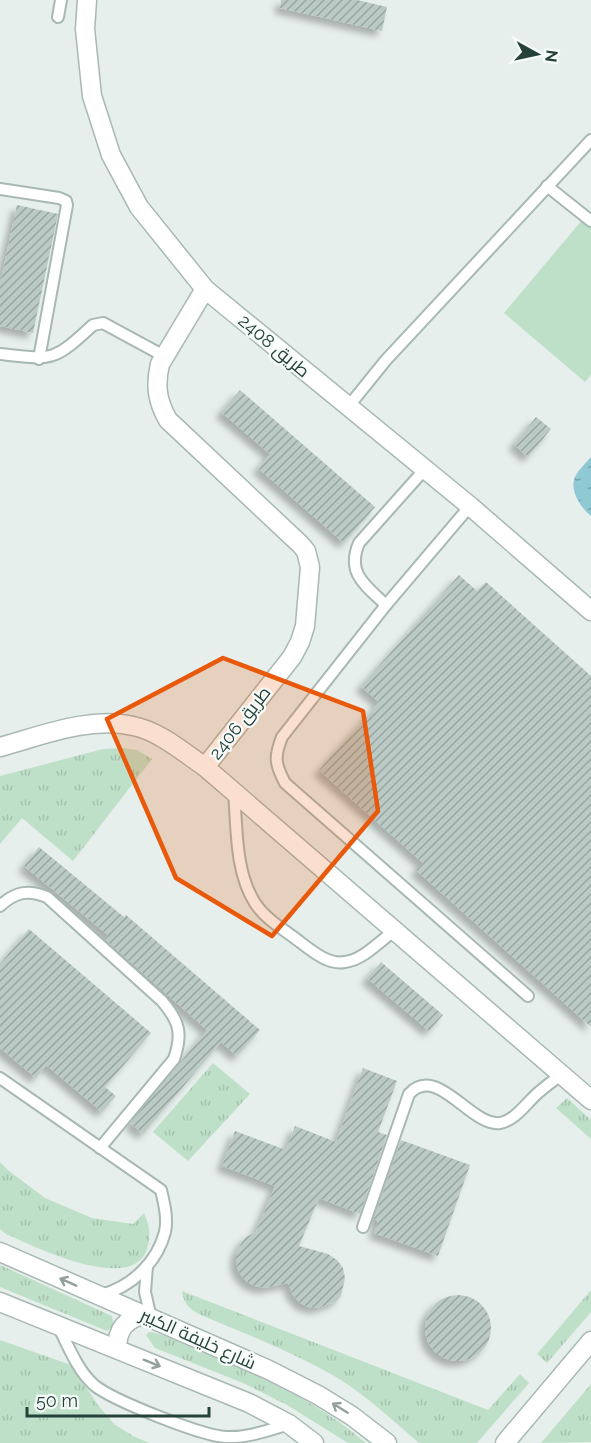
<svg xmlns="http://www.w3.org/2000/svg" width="591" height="1443" viewBox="0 0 591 1443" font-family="Raleway,Cairo,sans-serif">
  <defs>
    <pattern id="grass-tufts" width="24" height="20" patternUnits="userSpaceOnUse" patternTransform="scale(1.5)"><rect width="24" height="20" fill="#bfe0c8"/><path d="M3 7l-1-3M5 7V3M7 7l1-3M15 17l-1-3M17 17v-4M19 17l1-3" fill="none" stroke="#a4c1ad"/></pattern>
    <pattern id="water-ripples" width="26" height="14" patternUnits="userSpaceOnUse" patternTransform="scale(1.5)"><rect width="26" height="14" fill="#8ec9d4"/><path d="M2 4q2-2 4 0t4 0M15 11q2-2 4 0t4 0" fill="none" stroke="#74a5ad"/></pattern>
    <pattern id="building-hatch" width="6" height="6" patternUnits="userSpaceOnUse" patternTransform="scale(1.5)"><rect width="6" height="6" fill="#bbcac4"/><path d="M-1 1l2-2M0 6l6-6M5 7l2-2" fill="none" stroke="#98a6a0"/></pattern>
    <filter id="shadow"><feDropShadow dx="-5.5" dy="5.5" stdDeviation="3" flood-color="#0004"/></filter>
  </defs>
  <rect width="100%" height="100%" fill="#e6efeb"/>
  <!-- grass -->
  <g fill="url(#grass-tufts)">
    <polygon points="122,748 137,750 152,759 73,861 22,818 0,844 0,776 103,749"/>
    <polygon points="213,1063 250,1094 188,1161 153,1132"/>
    <polygon points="567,1098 591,1120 591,1139 556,1108"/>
    <path d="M0 1162 9 1171 45 1198 92 1218 133 1224 144 1213C150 1226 151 1236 147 1249 132 1295 33 1246 6 1234L0 1229Z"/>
    <polygon points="0,1265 112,1316 114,1325 107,1331 0,1287"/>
    <polygon points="591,1290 591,1312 547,1363 537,1354"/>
    <path d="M182 1291 488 1410 520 1374 529 1383 477 1443H419C392 1420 366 1395 336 1377 293 1352 246 1334 201 1315 189 1309 184 1304 182 1291Z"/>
    <path d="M149 1332C164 1333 182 1344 196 1349 257 1374 316 1400 366 1443H348L287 1405 243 1383 155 1348 146 1335Z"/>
    <polygon points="0,1340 71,1365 98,1405 114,1424 133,1436 149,1443 0,1443"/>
    <polygon points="591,1384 591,1442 541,1443"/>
  </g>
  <!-- park -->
  <polygon fill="#bfe0c8" points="583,219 591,226 591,375 585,382 504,313"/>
  <!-- water -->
  <path fill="url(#water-ripples)" d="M591 457V516C581 508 569 490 575 477 578 470 586 463 591 457Z"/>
  <!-- building -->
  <g fill="url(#building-hatch)" filter="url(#shadow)">
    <polygon points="281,0 357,0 387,7 382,31 280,8"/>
    <polygon points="17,205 58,214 33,333 0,326 0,284"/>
    <polygon points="240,390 375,507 344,543 258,468 270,454 221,412"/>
    <polygon points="536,417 551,429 528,457 514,444"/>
    <polygon points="459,575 477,591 486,582 591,676 591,1027 416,870 423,863 319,770 379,702 361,686"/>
    <polygon points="39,847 124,917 126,915 260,1030 237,1056 221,1042 143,1134 130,1123 207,1030 105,939 108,935 24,866"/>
    <polygon points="29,929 151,1033 105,1087 116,1096 102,1112 46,1065 36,1078 0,1048 0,964"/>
    <polygon points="381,962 443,1015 429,1031 367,978"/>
    <polygon points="363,1068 397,1081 378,1132 387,1135 360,1214 319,1198 299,1246 328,1254 337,1260 343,1268 345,1278 341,1296 335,1302 317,1308 308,1307 300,1303 293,1295 288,1283 264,1288 255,1286 247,1282 240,1274 236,1265 236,1254 240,1245 246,1237 256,1232 275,1186 222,1166 235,1131 286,1150 295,1126 336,1142"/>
    <polygon points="401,1140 470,1165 438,1256 374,1233 378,1221 374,1219"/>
    <circle cx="458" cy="1328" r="33"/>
  </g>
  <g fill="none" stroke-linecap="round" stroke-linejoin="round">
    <!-- service casing -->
    <g stroke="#a8b8b2" stroke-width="14">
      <g id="service">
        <polyline points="58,17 61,0"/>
        <polyline points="547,186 591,221"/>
        <polyline points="0,189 59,198 66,201 67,205 39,359"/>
        <path d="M0 354C53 360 53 362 93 325L103 323 164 356"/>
        <polyline points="348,407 386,360 591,140"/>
        <path d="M470 506 386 605 282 737C274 757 275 764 285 783L528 996"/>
        <path d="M386 605C365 585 346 573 359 543L425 469"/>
        <path d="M234 792C237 828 235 872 255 903 266 920 285 930 300 942 312 951 328 965 345 962 363 960 380 941 394 931"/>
        <path d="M0 906C15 892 28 889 47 897L162 1001C179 1021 183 1033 174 1059L100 1148"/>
        <path d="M0 1078 161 1190C164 1203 168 1218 165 1232 157 1263 131 1287 101 1295"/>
        <path d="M363 1227 409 1094C437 1063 471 1127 500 1123 515 1121 528 1101 539 1092 546 1086 554 1080 561 1075"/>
        <polyline points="147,1266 145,1292 151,1318"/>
        <path d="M58 1326C68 1345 77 1370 94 1385 112 1400 202 1436 226 1437 248 1438 269 1430 289 1424"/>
      </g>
    </g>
    <!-- minor casing -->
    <g stroke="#a8b8b2" stroke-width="21">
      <g id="minor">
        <polyline points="87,0 85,29 92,96 111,155 139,207 205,289 470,506 591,611"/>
        <path d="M205 289 160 364C155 385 157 401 168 420L300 544 306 551 310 567 305 626 300 642 292 657 205 767"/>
        <path d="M0 747C41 736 89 716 133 726 159 731 183 752 205 767L591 1100"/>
        <polyline points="0,1252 269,1370 318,1395 352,1416 387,1443"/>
        <polyline points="0,1302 249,1403 289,1424 314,1443"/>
        <path d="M117 1349C117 1330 125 1319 144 1315"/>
        <polyline points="505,1443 591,1341"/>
      </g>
    </g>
    <!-- service -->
    <use href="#service" stroke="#fff" stroke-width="10"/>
    <!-- minor -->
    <use href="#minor" stroke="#fff" stroke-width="18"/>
  </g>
  <!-- one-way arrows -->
  <defs><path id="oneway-shaft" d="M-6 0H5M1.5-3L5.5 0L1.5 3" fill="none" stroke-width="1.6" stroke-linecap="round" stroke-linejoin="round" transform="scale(1.5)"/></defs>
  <g stroke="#92a09c">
    <use href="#oneway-shaft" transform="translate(68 1282) rotate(-156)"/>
    <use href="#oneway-shaft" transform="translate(152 1363) rotate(22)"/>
    <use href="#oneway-shaft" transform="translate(340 1408) rotate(-148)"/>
  </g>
  <!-- marked area -->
  <path fill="#e8590c" fill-opacity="0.2" stroke="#e8590c" stroke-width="4.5" stroke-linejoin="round" d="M223 658 363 711 378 811 272 936 176 878 107 719Z"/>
  <g text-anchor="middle" stroke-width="4.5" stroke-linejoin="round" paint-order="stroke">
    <!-- street labels -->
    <g font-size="18" fill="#24423a" stroke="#f7fbf9">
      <text transform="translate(274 346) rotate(40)" y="6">طريق 2408</text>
      <text transform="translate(240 723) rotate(-52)" y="6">طريق 2406</text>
      <text transform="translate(198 1339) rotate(24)" y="6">شارع خليفة الكبير</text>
    </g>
  </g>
  <!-- north arrow -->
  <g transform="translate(537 54) rotate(98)" stroke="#f7fbf9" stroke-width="4.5" paint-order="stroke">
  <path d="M0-4.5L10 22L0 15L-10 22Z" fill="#24423a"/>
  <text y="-9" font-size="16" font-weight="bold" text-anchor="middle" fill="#24423a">N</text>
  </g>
  <!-- scale -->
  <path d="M27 1407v9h182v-9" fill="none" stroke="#24423a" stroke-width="3"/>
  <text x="36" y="1407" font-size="18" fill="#24423a" stroke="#f7fbf9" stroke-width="4.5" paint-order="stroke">50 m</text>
</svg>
